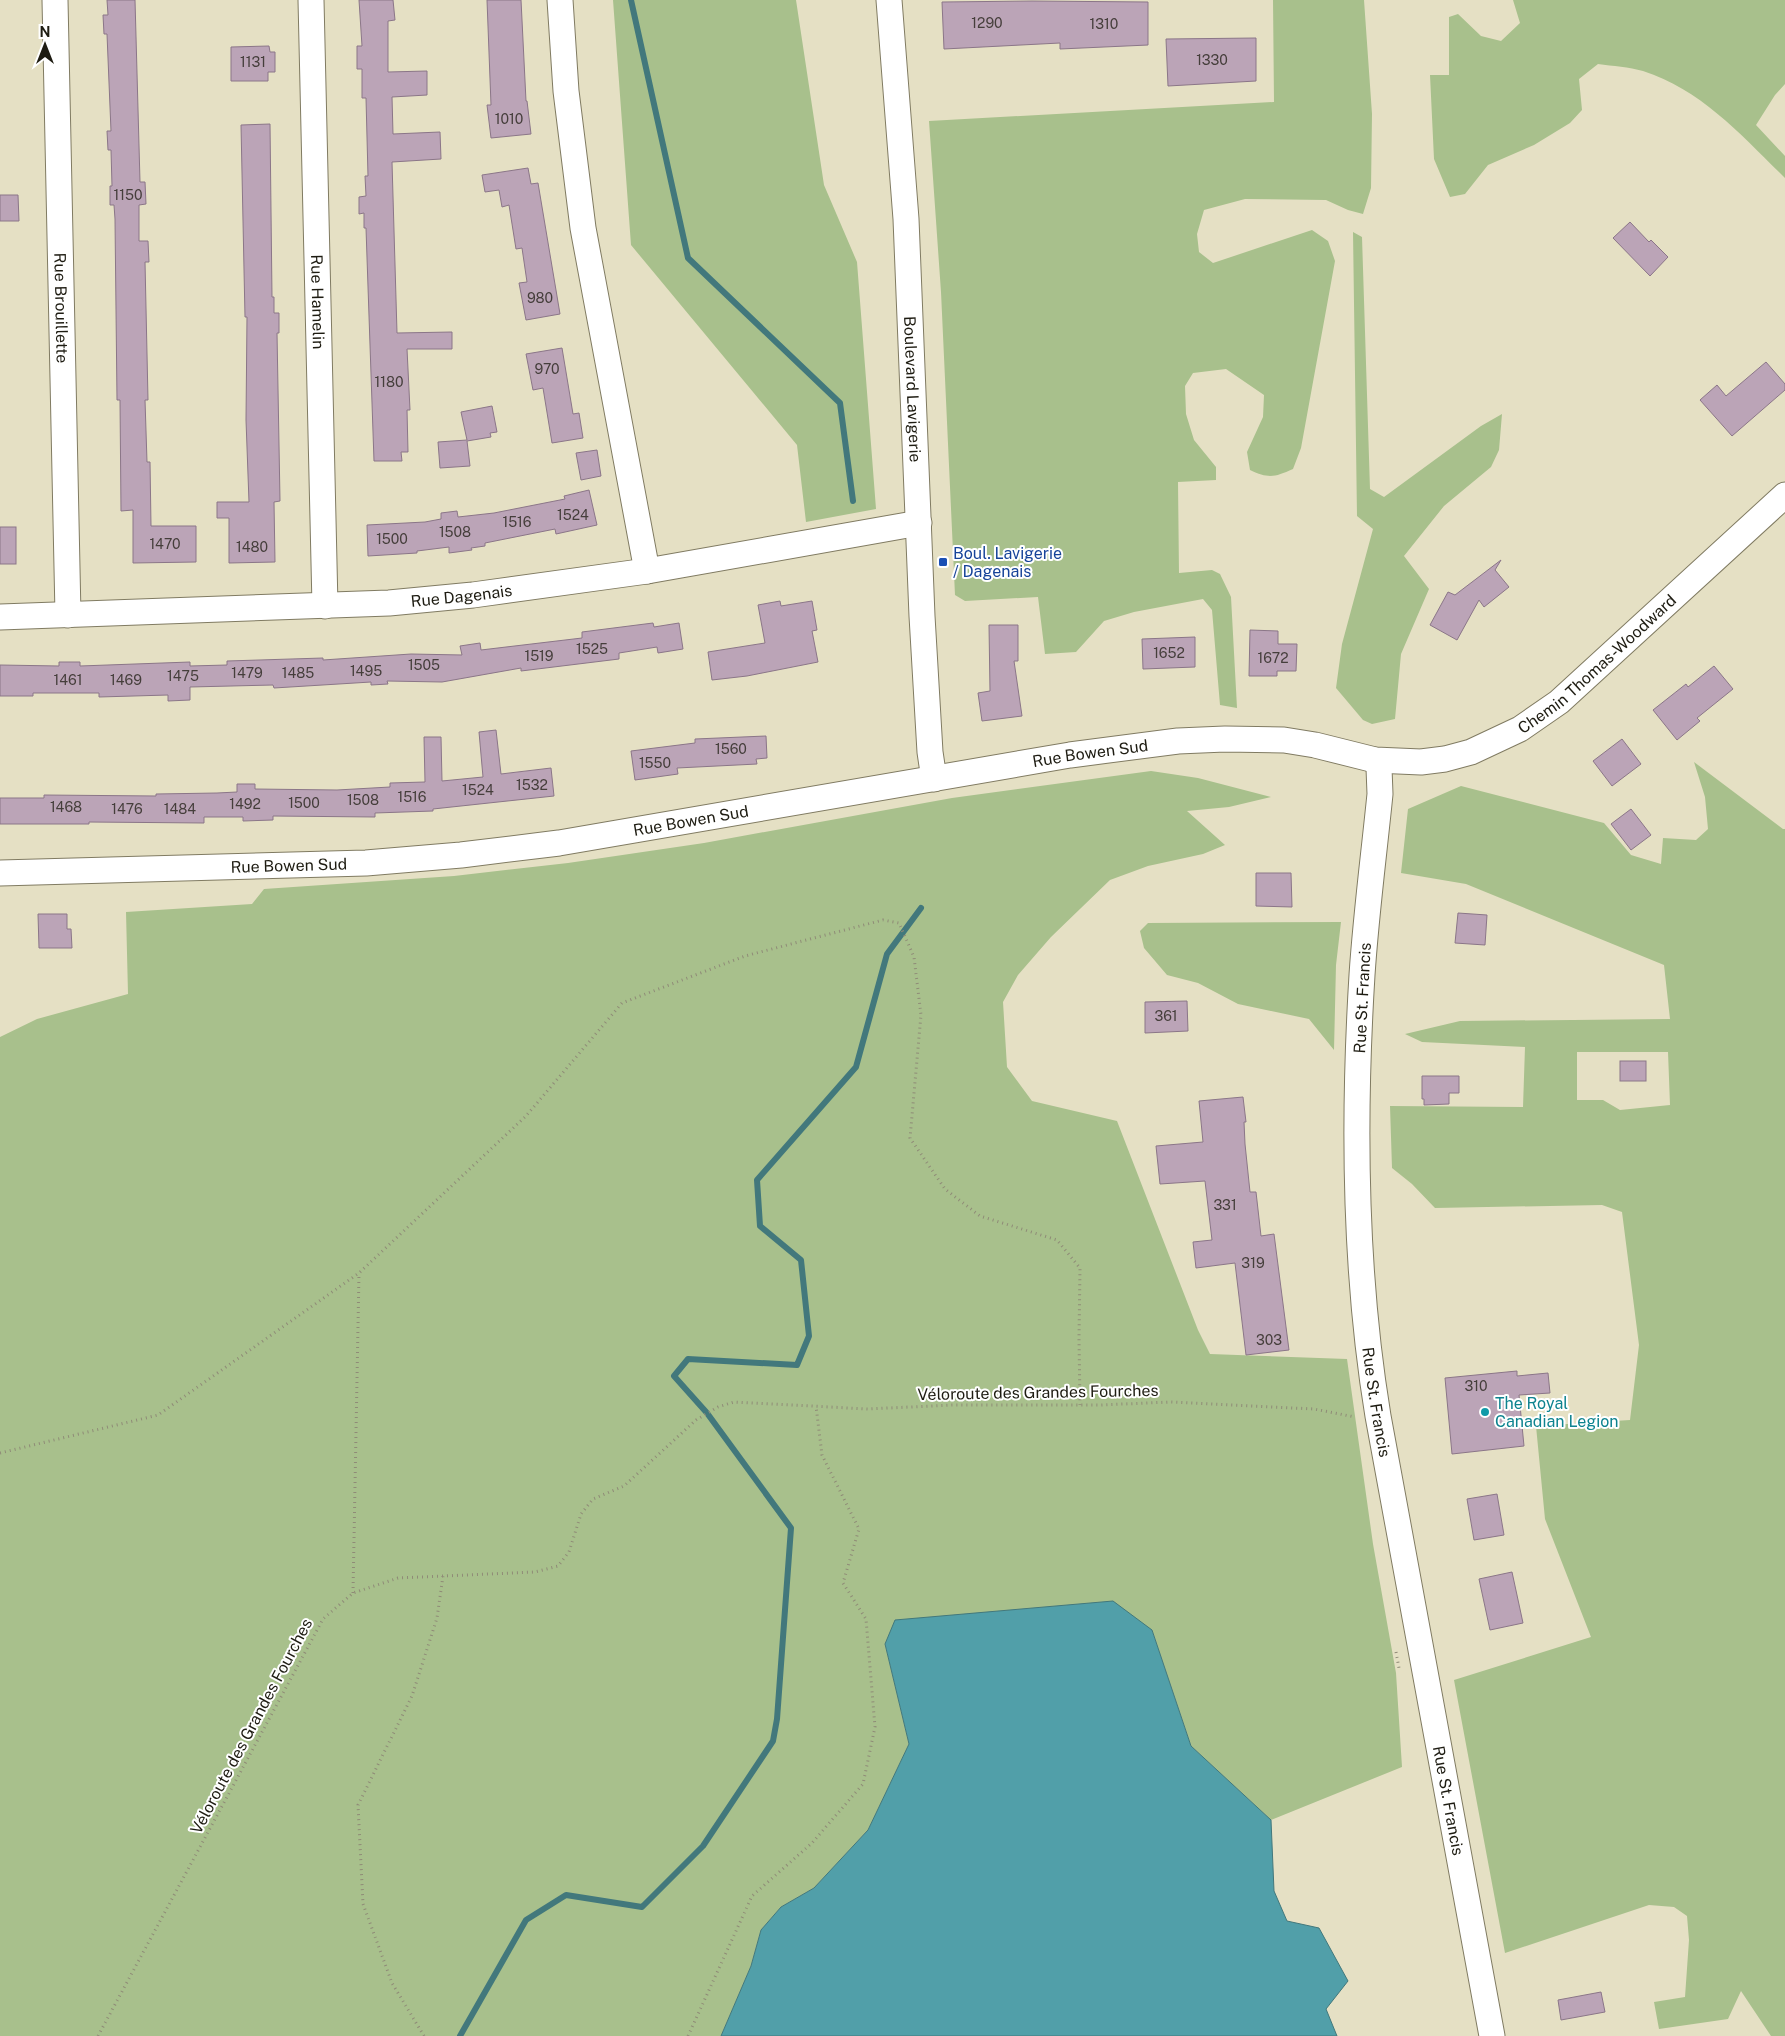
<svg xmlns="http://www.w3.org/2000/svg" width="1785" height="2036" viewBox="0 0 1785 2036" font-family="'Public Sans',sans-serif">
  <rect width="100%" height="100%" fill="#e5e0c4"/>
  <!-- green -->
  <g fill="#a8c08c" fill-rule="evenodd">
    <polygon points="613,0 796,0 824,185 857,262 876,509 806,522 797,445 631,245"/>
    <path d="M1273 0H1364L1372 114 1371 188 1363 214 1348 210 1326 200 1245 199 1204 210 1197 234 1199 252 1213 263 1312 230 1328 241 1335 261 1301 448 1293 469C1275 477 1269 479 1250 470L1247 452 1263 417 1264 395 1226 369 1193 373 1185 386 1186 414 1194 440 1216 467V480L1178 482 1179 573 1212 570 1220 574 1231 597 1237 708 1220 705 1212 610 1203 599 1134 612 1104 621 1076 652 1045 654 1038 597 965 601 955 595 941 292 929 121 1274 102Z"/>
    <path d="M1513 0H1785V84L1775 95 1756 125 1785 156V178C1742 136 1702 90 1643 71 1629 67 1613 66 1598 64L1579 79 1582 110 1570 123 1534 145 1488 165 1465 194 1450 197 1434 159 1430 75H1449V17L1458 14 1481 36 1501 41 1520 23Z"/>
    <polygon points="1353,232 1362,237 1370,489 1384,497 1481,426 1502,414 1499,450 1491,467 1444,506 1404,556 1429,589 1401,654 1395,719 1372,724 1363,720 1336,688 1342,644 1373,529 1357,516"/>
    <path d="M1694 762 1783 829H1785V2036H1771L1741 1991 1728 2019 1659 2029 1654 2002 1685 1997 1689 1940 1687 1916 1674 1907 1649 1905 1505 1953 1454 1680 1591 1637 1545 1519 1536 1426 1630 1420 1639 1345 1622 1212 1602 1205 1435 1208 1412 1184 1392 1168 1390 1106 1523 1107 1525 1047 1422 1042 1405 1034 1460 1021 1670 1019 1664 965 1466 884 1401 873 1408 809 1461 786 1604 823 1631 855 1661 864 1663 838 1696 840 1708 829 1705 797ZM1577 1052H1668L1670 1105 1620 1110 1603 1100H1577Z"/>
    <polygon points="1151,771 1198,778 1271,797 1229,807 1187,811 1225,845 1203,854 1148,866 1110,880 1051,937 1018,975 1003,1002 1007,1067 1032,1101 1117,1121 1198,1330 1210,1354 1347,1359 1373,1544 1396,1673 1402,1767 1271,1820 1191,1746 1152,1630 885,1644 909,1744 868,1830 814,1888 781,1907 761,1930 751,1966 721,2036 0,2036 0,1037 37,1019 128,994 126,912 252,904 264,889 454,876 568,863 704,843 952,798"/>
    <polygon points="1341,922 1336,965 1334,1050 1309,1019 1238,1004 1198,983 1167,975 1144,948 1140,931 1148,923"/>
  </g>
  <!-- water -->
  <polygon fill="#519fa9" stroke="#42787c" points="1113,1601 1152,1630 1191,1746 1271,1820 1274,1891 1287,1921 1319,1928 1348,1981 1326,2009 1337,2036 721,2036 751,1966 761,1930 781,1907 814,1888 868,1830 909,1744 885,1644 895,1620"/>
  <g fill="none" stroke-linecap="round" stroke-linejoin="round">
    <!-- stream -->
    <g stroke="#42787c" stroke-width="6">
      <polyline points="631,0 688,258 840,403 853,501"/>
      <polyline points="460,2036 526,1920 566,1895 642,1907 703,1846 773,1741 777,1719 791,1528 707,1413 674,1376 688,1359 797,1365 809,1336 801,1260 760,1226 757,1180 856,1067 887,954 921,908"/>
    </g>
  </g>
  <!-- building -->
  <g fill="#bba4b7" stroke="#8b7688">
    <polygon points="107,0 135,0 140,182 145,182 146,204 139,205 139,241 148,241 149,262 145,262 148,400 145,400 147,462 150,462 151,526 196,526 196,562 133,563 133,510 121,511 120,400 117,400 115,219 114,205 110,205 110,186 112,186 111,150 108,150 107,131 111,131 107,34 104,34 103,15 108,15"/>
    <polygon points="359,0 393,0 395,20 388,21 388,72 427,71 427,95 392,97 393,134 440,132 441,159 392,162 397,333 452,332 452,349 407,349 410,410 407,410 408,452 401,452 402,461 374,461 366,228 364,228 364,213 359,214 359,197 366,196 365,176 368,176 366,98 362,98 362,69 357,69 357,46 362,46"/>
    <polygon points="487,0 521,0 526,101 527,101 531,134 491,138 487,105 491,105"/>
    <polygon points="1032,1 1148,2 1148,45 1060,49 1060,43 944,49 942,2"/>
    <polygon points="1256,38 1256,81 1168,86 1166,39"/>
    <polygon points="269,46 270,52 275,52 275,72 268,72 268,81 231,81 231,47"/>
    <polygon points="270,124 272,297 274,297 274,313 279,313 279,333 277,333 280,501 274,502 275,562 229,563 229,518 217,518 217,502 249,502 246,420 247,317 245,317 241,125"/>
    <polygon points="528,168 531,184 538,183 560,314 526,320 519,283 527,282 522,248 516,249 509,205 502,207 499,190 485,192 482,175"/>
    <polygon points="0,195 18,195 19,221 0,221"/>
    <polygon points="1630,222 1649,242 1651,240 1668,257 1650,276 1613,238"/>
    <polygon points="562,348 573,414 579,413 583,438 552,443 543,388 533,390 526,354"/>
    <polygon points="1766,362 1785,384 1785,390 1732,436 1700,400 1717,385 1726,396"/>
    <polygon points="492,406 497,432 490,433 491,437 467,441 470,466 440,468 438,442 467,440 461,412"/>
    <polygon points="597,450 601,476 581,480 576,453"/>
    <polygon points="589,490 597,525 556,534 555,529 485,543 485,546 471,548 472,550 449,553 449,547 417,551 417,553 368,556 367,525 425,522 441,519 441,513 457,511 458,517 494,513 565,499 564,496"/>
    <rect x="0" y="527" width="16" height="37"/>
    <polygon points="1501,560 1495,570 1509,587 1484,607 1479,600 1457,640 1430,625 1448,592 1455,595"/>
    <polygon points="780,601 781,606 812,601 817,630 812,631 818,662 747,676 712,680 708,652 765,643 758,605"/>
    <polygon points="653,623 654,627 679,623 683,649 658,653 657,647 619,653 619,659 521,671 521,668 442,682 387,681 388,684 371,685 371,682 274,688 273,685 190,687 190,700 168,701 168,695 99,697 99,693 33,693 33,696 0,696 0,665 59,666 59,662 80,662 80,666 190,662 190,666 227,665 227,661 323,658 323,660 411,654 462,655 460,646 480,643 481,650 582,638 582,632"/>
    <polygon points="989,625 1018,625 1018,661 1014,661 1022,716 982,721 978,693 990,691"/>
    <polygon points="1250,630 1278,631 1278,644 1297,644 1296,671 1277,671 1277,676 1249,676"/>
    <polygon points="1195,637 1195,667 1143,669 1142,639"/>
    <polygon points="1714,666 1733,689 1697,718 1700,721 1677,740 1653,710 1686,684 1688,687"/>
    <polygon points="496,730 501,774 551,768 554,796 433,809 433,811 375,813 375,817 273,816 273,820 243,821 243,817 204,817 204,823 89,822 89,824 0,824 0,798 44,798 44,795 156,796 156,794 217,793 237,792 237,784 255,784 255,789 337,790 390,787 390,783 425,782 424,737 441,737 442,781 483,777 479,732"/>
    <polygon points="766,736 767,758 756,759 757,764 677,768 678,774 635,780 631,751 695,743 695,739"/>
    <polygon points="1622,739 1641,764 1612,786 1593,761"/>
    <polygon points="1631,809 1651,835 1631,850 1611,824"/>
    <polygon points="1256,873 1291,873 1292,907 1256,906"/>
    <polygon points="1458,913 1487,915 1485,945 1455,943"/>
    <polygon points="38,914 67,914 67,929 71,929 72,948 39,948"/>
    <polygon points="1187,1001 1188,1031 1145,1033 1145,1002"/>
    <rect x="1620" y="1061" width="26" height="20"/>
    <polygon points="1422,1076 1459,1076 1459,1093 1449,1093 1449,1104 1424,1105 1424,1099 1422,1099"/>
    <polygon points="1243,1097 1246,1122 1244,1122 1245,1144 1250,1192 1256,1192 1261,1236 1274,1234 1289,1350 1246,1355 1235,1263 1196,1268 1193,1242 1212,1240 1205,1181 1160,1184 1156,1146 1203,1142 1199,1101"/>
    <polygon points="1517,1371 1517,1376 1548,1373 1550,1393 1519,1395 1524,1446 1452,1454 1445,1378"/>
    <polygon points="1497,1494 1504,1535 1474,1540 1467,1499"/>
    <polygon points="1512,1572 1523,1623 1490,1630 1479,1579"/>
    <polygon points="1601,1992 1605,2012 1561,2020 1558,2000"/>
  </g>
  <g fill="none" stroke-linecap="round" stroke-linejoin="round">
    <!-- minor casing -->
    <g stroke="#807b62" stroke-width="27">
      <g id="minor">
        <path id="s1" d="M55 0 68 615"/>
        <path id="s2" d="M311 0 325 606"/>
        <polyline points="560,0 566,91 583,228 647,571"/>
        <path id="s3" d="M889 0 906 219 922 616 930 752 934 779"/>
        <path id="s4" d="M0 617 389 603 473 595 647 571 919 523"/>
        <path id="s5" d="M1375 760 1379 768 1380 794C1374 854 1366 914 1362 975 1353 1121 1354 1271 1378 1416L1492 2036"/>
        <path id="s6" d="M0 873 366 863 461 855 559 843 1070 755 1178 741 1225 739 1284 740 1315 745 1375 760 1421 762 1445 759 1471 752 1520 729 1559 702 1785 495"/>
      </g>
    </g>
    <!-- path -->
    <g stroke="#8f8b77" stroke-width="3" stroke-dasharray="1 4" stroke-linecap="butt">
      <polyline points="0,1453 158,1415 359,1273 526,1116 622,1003 745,956 883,920 899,923 914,957 921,1015 910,1138 945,1189 980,1216 1057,1240 1080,1268 1079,1338 1080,1405"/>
      <polyline points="353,1593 359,1273"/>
      <polyline points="1396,1652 1399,1668"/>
      <polyline points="98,2036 323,1619 353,1593 398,1578 535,1572 558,1566 569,1552 581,1514 593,1499 624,1486 696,1420 718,1407 734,1402 868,1409 952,1405 1100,1405 1171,1402 1314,1409 1355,1417"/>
      <polyline points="424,2036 392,1983 363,1904 358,1805 412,1696 437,1618 443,1576"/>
      <polyline points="688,2036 752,1896 812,1843 863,1784 875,1727 866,1619 843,1583 859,1529 822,1455 816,1406"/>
    </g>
    <!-- minor -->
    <use href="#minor" stroke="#fff" stroke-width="25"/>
  </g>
  <!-- markers -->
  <rect fill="#1a4fb4" stroke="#fff" stroke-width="2" x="938" y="557" width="10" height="10" rx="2.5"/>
  <circle fill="#0f9aa8" stroke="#fff" stroke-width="2" cx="1485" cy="1412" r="5"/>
  <g text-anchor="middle" stroke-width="4" stroke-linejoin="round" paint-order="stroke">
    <!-- number labels -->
    <g font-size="14" fill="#453e3b">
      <text x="987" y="28">1290</text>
      <text x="1104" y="29">1310</text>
      <text x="1212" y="65">1330</text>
      <text x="253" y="67">1131</text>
      <text x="509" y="124">1010</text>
      <text x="128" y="200">1150</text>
      <text x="540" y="303">980</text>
      <text x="547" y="374">970</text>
      <text x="389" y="387">1180</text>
      <text x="573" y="520">1524</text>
      <text x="517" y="527">1516</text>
      <text x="455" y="537">1508</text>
      <text x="392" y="544">1500</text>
      <text x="165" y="549">1470</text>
      <text x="252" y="552">1480</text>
      <text x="592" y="654">1525</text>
      <text x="1169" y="658">1652</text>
      <text x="539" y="661">1519</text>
      <text x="1273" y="663">1672</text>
      <text x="424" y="670">1505</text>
      <text x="366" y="676">1495</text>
      <text x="247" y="678">1479</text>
      <text x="298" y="678">1485</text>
      <text x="183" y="681">1475</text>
      <text x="68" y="685">1461</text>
      <text x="126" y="685">1469</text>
      <text x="731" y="754">1560</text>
      <text x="655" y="768">1550</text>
      <text x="532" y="790">1532</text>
      <text x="478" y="795">1524</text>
      <text x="412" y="802">1516</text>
      <text x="363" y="805">1508</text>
      <text x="304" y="808">1500</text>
      <text x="245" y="809">1492</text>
      <text x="66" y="812">1468</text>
      <text x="127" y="814">1476</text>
      <text x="180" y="814">1484</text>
      <text x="1166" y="1021">361</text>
      <text x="1225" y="1210">331</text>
      <text x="1253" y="1268">319</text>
      <text x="1269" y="1345">303</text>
      <text x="1476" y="1391">310</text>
    </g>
    <!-- street labels -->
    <g font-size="16" fill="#1e1c12" stroke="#fff">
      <text dy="6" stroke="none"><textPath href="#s2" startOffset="302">Rue Hamelin</textPath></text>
      <text dy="6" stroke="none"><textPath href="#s1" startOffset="308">Rue Brouillette</textPath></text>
      <text dy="6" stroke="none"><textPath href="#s3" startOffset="390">Boulevard Lavigerie</textPath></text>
      <text dy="6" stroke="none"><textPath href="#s4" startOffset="462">Rue Dagenais</textPath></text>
      <text dy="6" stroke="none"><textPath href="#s6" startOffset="1639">Chemin Thomas-Woodward</textPath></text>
      <text dy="6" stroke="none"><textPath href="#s6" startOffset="1099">Rue Bowen Sud</textPath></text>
      <text dy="6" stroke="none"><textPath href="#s6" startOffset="694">Rue Bowen Sud</textPath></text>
      <text dy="6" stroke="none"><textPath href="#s6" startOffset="289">Rue Bowen Sud</textPath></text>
      <text transform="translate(1362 998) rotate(-87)" y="6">Rue St. Francis</text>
      <text transform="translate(1038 1392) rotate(-1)" y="6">Véloroute des Grandes Fourches</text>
      <text dy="6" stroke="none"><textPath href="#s5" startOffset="645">Rue St. Francis</textPath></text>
      <text transform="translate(251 1726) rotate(-62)" y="6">Véloroute des Grandes Fourches</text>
      <text dy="6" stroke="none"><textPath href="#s5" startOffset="1050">Rue St. Francis</textPath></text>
    </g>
    <!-- transit labels -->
    <g font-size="16" fill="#164399" stroke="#fff" text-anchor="start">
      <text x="953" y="559">Boul. Lavigerie<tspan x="953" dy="18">/ Dagenais</tspan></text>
    </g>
    <!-- culture labels -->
    <g font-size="16" fill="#0d838f" stroke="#fff" text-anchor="start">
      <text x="1495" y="1409">The Royal<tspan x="1495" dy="18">Canadian Legion</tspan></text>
    </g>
  </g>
  <!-- north arrow -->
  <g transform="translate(45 45)" stroke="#ffffff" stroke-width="4" paint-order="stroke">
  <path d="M0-4L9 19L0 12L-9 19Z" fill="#1e1c12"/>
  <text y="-8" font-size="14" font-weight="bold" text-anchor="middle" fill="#1e1c12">N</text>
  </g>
</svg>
